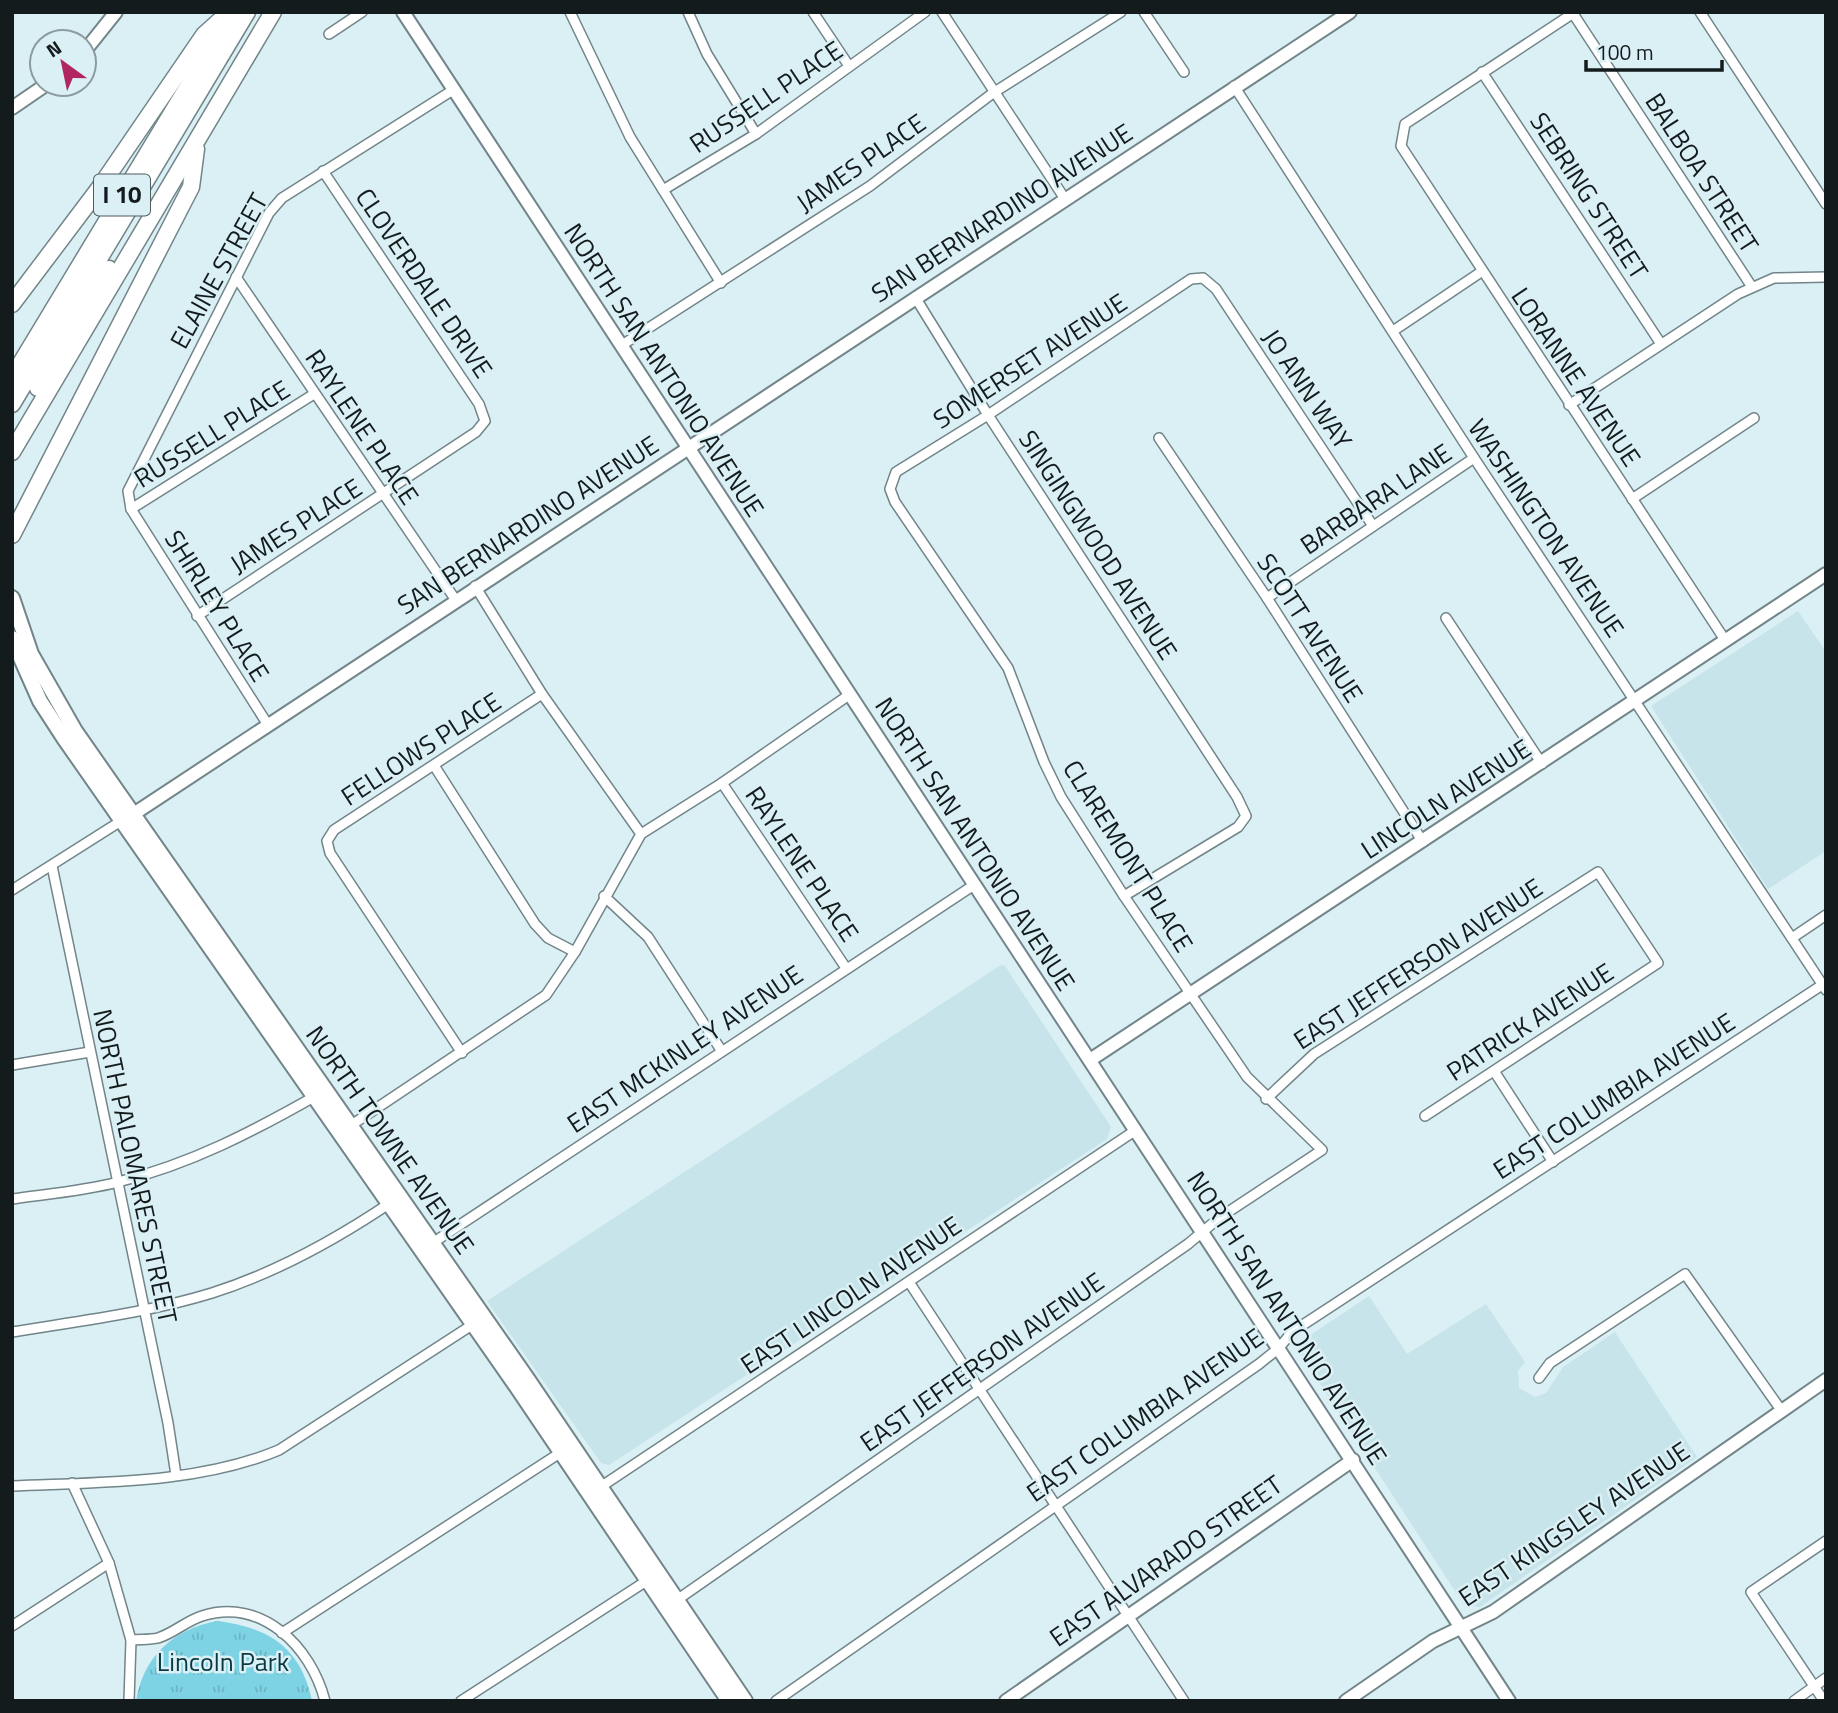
<svg xmlns="http://www.w3.org/2000/svg" width="1838" height="1713" viewBox="0 0 1838 1713" font-family="'Titillium Web',sans-serif">
  <defs>
    <pattern id="park-tufts" width="24" height="20" patternUnits="userSpaceOnUse" patternTransform="scale(1.75)"><rect width="24" height="20" fill="#7dd3e4"/><path d="M3 7l-1-3M5 7V3M7 7l1-3M15 17l-1-3M17 17v-4M19 17l1-3" fill="none" stroke="#6bb5c3"/></pattern>
  </defs>
  <rect width="100%" height="100%" fill="#dbf0f5"/>
  <!-- built -->
  <g fill="#c6e4e9">
    <polygon points="1798,611 1826,652 1826,851 1768,889 1651,706"/>
    <polygon points="1001,965 1005,966 1111,1127 1107,1139 609,1465 601,1463 487,1301"/>
    <polygon points="1369,1296 1407,1354 1486,1304 1525,1362 1518,1371 1519,1388 1535,1397 1546,1393 1563,1367 1615,1332 1697,1457 1480,1607 1464,1605 1300,1353 1303,1340"/>
  </g>
  <!-- park -->
  <path fill="url(#park-tufts)" d="M217 1621C268 1627 301 1647 312 1701H136C143 1657 173 1629 217 1621Z"/>
  <g fill="none" stroke-linecap="round" stroke-linejoin="round">
    <!-- street casing -->
    <g stroke="#728589" stroke-width="12">
      <g id="street">
        <polyline points="570,12 630,137 721,283"/>
        <polyline points="688,12 707,54 756,134"/>
        <polyline points="813,12 849,66"/>
        <polyline points="942,12 1065,199"/>
        <polyline points="1144,12 1184,72"/>
        <polyline points="1572,12 1752,287"/>
        <polyline points="1575,12 1405,124 1401,146 1725,640"/>
        <polyline points="1700,12 1826,204"/>
        <polyline points="329,34 362,12"/>
        <polyline points="1482,72 1661,344"/>
        <polyline points="1234,86 1474,458 1826,990"/>
        <polyline points="663,190 756,134 925,12"/>
        <polyline points="236,277 455,599"/>
        <polyline points="915,297 988,415 1237,797 1246,816 1238,827 1124,896"/>
        <polyline points="1393,331 1481,272"/>
        <polyline points="622,345 870,186 993,93 1121,12"/>
        <polyline points="1569,405 1738,294 1774,278 1826,277"/>
        <polyline points="1159,438 1267,598 1423,842"/>
        <polyline points="1632,499 1754,418"/>
        <polyline points="131,509 314,394"/>
        <polyline points="475,586 542,694 641,834"/>
        <polyline points="1267,598 1474,458"/>
        <polyline points="197,616 476,432 485,421 479,404 323,171"/>
        <polyline points="1446,618 1542,764"/>
        <polyline points="268,725 131,509 128,491 269,213 282,198 453,90"/>
        <polyline points="435,767 535,924 548,938 575,952"/>
        <polyline points="722,783 846,968"/>
        <polyline points="52,866 168,1423 176,1475"/>
        <polyline points="12,890 121,821"/>
        <polyline points="604,896 648,937 721,1050"/>
        <polyline points="1792,938 1826,915"/>
        <polyline points="462,1053 330,853 327,841 334,830 542,694"/>
        <polyline points="12,1065 90,1052"/>
        <polyline points="1494,1071 1553,1162"/>
        <polyline points="1266,1099 1314,1054 1598,872 1658,963 1425,1116"/>
        <polyline points="347,1128 546,995 575,952 641,834 722,783 849,695"/>
        <path d="M12 1199C47 1194 84 1191 118 1182 191 1164 254 1131 319 1094"/>
        <polyline points="431,1244 974,885"/>
        <polyline points="909,1282 1184,1701"/>
        <path d="M12 1332C79 1321 147 1313 212 1293 278 1272 337 1239 393 1201"/>
        <polyline points="1539,1378 1550,1363 1685,1274 1781,1410"/>
        <polyline points="72,1483 109,1563 131,1640 129,1701"/>
        <path d="M12 1486C100 1482 198 1484 279 1450L472 1325"/>
        <polyline points="596,1490 1136,1130"/>
        <polyline points="674,1602 1188,1244 1219,1218 1322,1150 1247,1077 1124,896 1061,797 1044,762 1008,668 895,502 890,489 896,472 988,415 1191,279 1203,278 1216,289 1373,526"/>
        <polyline points="12,1626 109,1563"/>
        <polyline points="282,1633 563,1451"/>
        <path d="M131 1640C140 1639 150 1640 158 1638 174 1633 186 1621 202 1616 261 1597 311 1646 325 1701"/>
        <polyline points="461,1701 651,1578"/>
        <polyline points="776,1701 1259,1364 1279,1348 1292,1332 1822,985"/>
        <polyline points="1794,1701 1826,1678"/>
        <polyline points="1824,1701 1751,1592 1826,1541"/>
      </g>
    </g>
    <!-- secondary casing -->
    <g stroke="#728589" stroke-width="16">
      <g id="secondary">
        <polyline points="403,12 1509,1701"/>
        <polyline points="84,52 116,12"/>
        <polyline points="12,108 47,84"/>
        <polyline points="126,819 1350,12"/>
        <polyline points="1090,1060 1826,574"/>
        <polyline points="1006,1701 1353,1460"/>
        <polyline points="1346,1701 1433,1641 1493,1612 1826,1380"/>
      </g>
    </g>
    <!-- primary casing -->
    <g stroke="#728589" stroke-width="18">
      <g id="primary">
        <polyline points="12,598 31,654 75,731 528,1380 745,1701"/>
        <polyline points="12,638 40,701 64,738 517,1387 729,1701"/>
      </g>
    </g>
    <!-- highway casing -->
    <g stroke="#728589" stroke-width="19">
      <g id="highway">
        <polyline points="12,304 98,190 204,35 225,16"/>
        <polyline points="12,378 233,12"/>
        <polyline points="38,388 109,269"/>
        <polyline points="12,404 247,12"/>
        <polyline points="12,452 273,12"/>
        <polyline points="12,535 191,187 196,149"/>
        <polyline points="12,641 13,641"/>
      </g>
    </g>
    <!-- street -->
    <use href="#street" stroke="#fff" stroke-width="9"/>
    <!-- secondary -->
    <use href="#secondary" stroke="#fff" stroke-width="12"/>
    <!-- primary -->
    <use href="#primary" stroke="#fff" stroke-width="14"/>
    <!-- highway -->
    <use href="#highway" stroke="#fff" stroke-width="16"/>
  </g>
  <g text-anchor="middle" stroke-width="5" stroke-linejoin="round" paint-order="stroke">
    <!-- shield labels -->
    <rect fill="#dbf0f5" stroke="#4f5b5d" stroke-width="2" x="94" y="174.5" width="56" height="41" rx="5"/>
    <g font-size="24" font-weight="bold" fill="#131b1c">
      <text x="122" y="203">I 10</text>
    </g>
    <!-- street labels -->
    <g font-size="26" fill="#131b1c" stroke="#dbf0f5">
      <text transform="translate(766 97) rotate(-34)" y="9">RUSSELL PLACE</text>
      <text transform="translate(861 163) rotate(-35)" y="9">JAMES PLACE</text>
      <text transform="translate(1702 173) rotate(57)" y="9">BALBOA STREET</text>
      <text transform="translate(1589 196) rotate(57)" y="9">SEBRING STREET</text>
      <text transform="translate(1002 213) rotate(-33)" y="9">SAN BERNARDINO AVENUE</text>
      <text transform="translate(219 271) rotate(-61)" y="9">ELAINE STREET</text>
      <text transform="translate(424 283) rotate(56)" y="9">CLOVERDALE DRIVE</text>
      <text transform="translate(1030 361) rotate(-33)" y="9">SOMERSET AVENUE</text>
      <text transform="translate(664 370) rotate(57)" y="9">NORTH SAN ANTONIO AVENUE</text>
      <text transform="translate(1576 377) rotate(56)" y="9">LORANNE AVENUE</text>
      <text transform="translate(1307 389) rotate(56)" y="9">JO ANN WAY</text>
      <text transform="translate(362 427) rotate(56)" y="9">RAYLENE PLACE</text>
      <text transform="translate(212 434) rotate(-32)" y="9">RUSSELL PLACE</text>
      <text transform="translate(1376 499) rotate(-34)" y="9">BARBARA LANE</text>
      <text transform="translate(528 525) rotate(-33)" y="9">SAN BERNARDINO AVENUE</text>
      <text transform="translate(296 526) rotate(-33)" y="9">JAMES PLACE</text>
      <text transform="translate(1546 528) rotate(56)" y="9">WASHINGTON AVENUE</text>
      <text transform="translate(1098 545) rotate(57)" y="9">SINGINGWOOD AVENUE</text>
      <text transform="translate(217 606) rotate(58)" y="9">SHIRLEY PLACE</text>
      <text transform="translate(1310 628) rotate(57)" y="9">SCOTT AVENUE</text>
      <text transform="translate(421 749) rotate(-33)" y="9">FELLOWS PLACE</text>
      <text transform="translate(1446 799) rotate(-33)" y="9">LINCOLN AVENUE</text>
      <text transform="translate(975 844) rotate(57)" y="9">NORTH SAN ANTONIO AVENUE</text>
      <text transform="translate(1128 856) rotate(58)" y="9">CLAREMONT PLACE</text>
      <text transform="translate(802 864) rotate(56)" y="9">RAYLENE PLACE</text>
      <text transform="translate(1418 964) rotate(-33)" y="9">EAST JEFFERSON AVENUE</text>
      <text transform="translate(1530 1022) rotate(-33)" y="9">PATRICK AVENUE</text>
      <text transform="translate(685 1049) rotate(-34)" y="9">EAST MCKINLEY AVENUE</text>
      <text transform="translate(1614 1096) rotate(-33)" y="9">EAST COLUMBIA AVENUE</text>
      <text transform="translate(390 1140) rotate(55)" y="9">NORTH TOWNE AVENUE</text>
      <text transform="translate(135 1166) rotate(78)" y="9">NORTH PALOMARES STREET</text>
      <text transform="translate(851 1295) rotate(-34)" y="9">EAST LINCOLN AVENUE</text>
      <text transform="translate(1287 1318) rotate(57)" y="9">NORTH SAN ANTONIO AVENUE</text>
      <text transform="translate(982 1362) rotate(-35)" y="9">EAST JEFFERSON AVENUE</text>
      <text transform="translate(1145 1415) rotate(-35)" y="9">EAST COLUMBIA AVENUE</text>
      <text transform="translate(1574 1524) rotate(-34)" y="9">EAST KINGSLEY AVENUE</text>
      <text transform="translate(1166 1561) rotate(-35)" y="9">EAST ALVARADO STREET</text>
    </g>
    <!-- park labels -->
    <g font-size="26" fill="#093a43" stroke="#dbf0f5">
      <text x="223" y="1671">Lincoln Park</text>
    </g>
  </g>
  <!-- border -->
  <rect width="1838" height="1713" fill="none" stroke="#131b1c" stroke-width="28"/>
  <!-- north arrow -->
  <g transform="translate(63 63) rotate(327)"><circle r="33" fill="#dbf0f5" stroke="#8b9b9e" stroke-width="2"/>
  <path d="M0-5L12 26L0 18L-12 26Z" fill="#b2265f"/>
  <text y="-10" font-size="19" font-weight="bold" text-anchor="middle" fill="#131b1c">N</text>
  </g>
  <!-- scale -->
  <path d="M1586 60v10h136v-10" fill="none" stroke="#131b1c" stroke-width="3.5"/>
  <text x="1596" y="60" font-size="21" fill="#131b1c" stroke="#dbf0f5" stroke-width="5" paint-order="stroke">100 m</text>
</svg>
